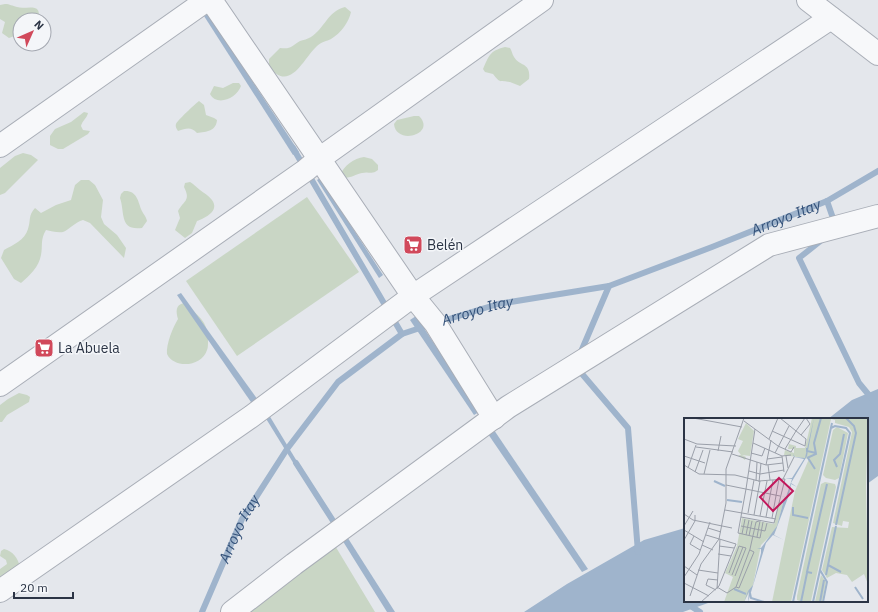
<svg xmlns="http://www.w3.org/2000/svg" width="878" height="612" viewBox="0 0 878 612" font-family="'IBM Plex Sans',sans-serif">
  <rect width="100%" height="100%" fill="#e4e7ec"/>
  <!-- green -->
  <g fill="#c9d6c5">
    <path d="M5 4C10 4 12 6 17 7 26 10 43 1 38 20H20V32L17 35 9 38 2 33 5 22 0 19V5Z"/>
    <path d="M345 7 351 12C349 22 341 33 331 39 327 41 321 42 317 46 303 59 290 93 269 67V59L280 48C292 49 290 47 300 41 303 40 308 39 311 37 325 28 327 12 345 7Z"/>
    <path d="M505 47 510 48C512 51 512 54 514 57 520 67 531 62 529 79L520 86C517 85 513 83 510 82 499 80 501 84 493 74L485 72 483 69C489 56 489 51 505 47Z"/>
    <path d="M233 83H239L241 86C237 98 217 107 210 94L214 86 223 88Z"/>
    <path d="M199 101 204 105 206 115 214 118 217 120C216 131 207 132 197 133 190 126 186 129 178 131 177 129 175 127 176 124 177 121 195 104 199 101Z"/>
    <path d="M84 112 88 113C87 118 82 121 81 126L83 130 90 131 88 134 63 149H58L50 145V136L55 129 71 122Z"/>
    <path d="M414 116H419C437 134 396 146 394 124L397 120Z"/>
    <polygon points="23,153 31,155 38,160 5,193 0,195 0,168 15,156"/>
    <path d="M364 157 372 159 378 165V170C372 175 369 171 362 173 356 174 351 178 344 178L340 175C344 166 354 158 364 157Z"/>
    <path d="M81 180H89L95 185 103 200 101 217 104 224 117 235 126 248 124 258 90 223 83 220C75 222 69 230 63 232 58 233 51 231 46 230 40 240 43 245 41 255 39 267 30 275 21 283L14 279 1 258 4 250C13 245 25 240 28 229 31 219 28 216 35 208L41 213 56 205 71 200 75 185Z"/>
    <path d="M190 182C194 184 196 187 200 190 204 193 208 195 212 200 220 211 205 218 197 221L192 233 185 238 175 230 180 218 178 211C184 200 191 201 184 187L185 183Z"/>
    <path d="M124 191C136 190 138 200 141 209 143 214 146 216 147 221L142 228C119 231 125 212 120 198L121 194Z"/>
    <polygon points="307,197 359,272 237,356 186,281"/>
    <path d="M184 303C191 309 199 315 204 323 207 328 208 335 208 341 208 344 208 348 207 350 202 367 174 369 167 354 166 344 173 327 178 319 176 312 175 305 184 303Z"/>
    <polygon points="19,393 27,395 30,397 29,402 7,415 2,422 0,422 0,405 8,399"/>
    <polygon points="334,544 375,612 236,612"/>
    <path d="M4 549C13 551 18 558 20 567L0 583V569L7 564 6 560 0 556 1 551Z"/>
  </g>
  <!-- water -->
  <g fill="#9fb4cc">
    <polygon points="208,14 299,152 293,155 204,16"/>
    <polygon points="320,178 383,275 379,278 317,180"/>
    <polygon points="181,293 258,400 253,405 177,295"/>
    <polygon points="416,316 479,412 474,415 410,320"/>
    <polygon points="878,389 878,476 867,484 867,419 828,419 852,400"/>
    <polygon points="269,415 301,468 297,469 265,417"/>
    <polygon points="494,430 588,569 582,572 488,434"/>
    <polygon points="685,528 685,601 711,601 708,603 683,612 524,612 567,584 644,540"/>
    <polygon points="344,532 395,612 387,612 339,535"/>
  </g>
  <g fill="none" stroke-linecap="round" stroke-linejoin="round">
    <!-- stream -->
    <g stroke="#9fb4cc" stroke-width="6">
      <polyline points="293,148 402,334"/>
      <polyline points="827,201 835,224"/>
      <polyline points="823,239 799,258 859,383 878,406"/>
      <path id="s1" d="M439 322 498 304 609 286 712 247 827 201 878 171"/>
      <polyline points="580,354 609,286"/>
      <polyline points="577,368 628,428 638,552"/>
      <polyline points="296,463 337,527"/>
      <polyline points="689,605 700,612"/>
      <path id="s2" d="M202 612 242 519 287 449 338 382 402 334 423 327"/>
    </g>
    <!-- street casing -->
    <g stroke="#a9aeb7" stroke-width="24">
      <g id="street">
        <polyline points="211,0 413,296 435,323 494,418"/>
        <polyline points="808,0 878,54"/>
        <polyline points="0,146 207,0"/>
        <polyline points="0,385 306,170 319,159 542,0"/>
        <polyline points="0,591 252,416 413,296 831,18"/>
        <polyline points="232,612 294,564 508,407 769,245 878,216"/>
      </g>
    </g>
    <!-- street -->
    <use href="#street" stroke="#f7f8fa" stroke-width="22"/>
  </g>
  <!-- icons -->
  <defs>
    <g id="supermarket-square" transform="scale(1)"><rect x="-9" y="-9" width="18" height="18" rx="4" fill="#d1495b" stroke="#f4f6f9"/><path d="M-6-5.5h2.5l.6 2H6L4.5 2H-2.5L-4.4-4H-6ZM-1.5 3.2a1.3 1.3 0 1 0 .1 0ZM3 3.2a1.3 1.3 0 1 0 .1 0Z" fill="#fff"/></g>
  </defs>
  <g fill-rule="evenodd">
    <use href="#supermarket-square" x="413" y="245"/>
    <use href="#supermarket-square" x="44" y="348"/>
  </g>
  <g text-anchor="middle" stroke-width="3" stroke-linejoin="round" paint-order="stroke">
    <!-- poi labels -->
    <g font-size="14" fill="#2b3445" stroke="#f4f6f9" text-anchor="start">
      <text x="427" y="250">Belén</text>
      <text x="58" y="353">La Abuela</text>
    </g>
    <!-- water labels -->
    <g font-size="15" font-style="italic" fill="#34527a" stroke="#f4f6f9">
      <text dy="5" stroke="none"><textPath href="#s1" startOffset="364">Arroyo Itay</textPath></text>
      <text dy="5" stroke="none"><textPath href="#s1" startOffset="40">Arroyo Itay</textPath></text>
      <text dy="5" stroke="none"><textPath href="#s2" startOffset="91">Arroyo Itay</textPath></text>
    </g>
  </g>
  <!-- overview -->
  <g transform="translate(684 418)">
    <rect width="184" height="184" fill="#e4e7ec"/>
    <path d="M128 0H184L182 69 184 166 180 156 168 164 163 157 152 155 143 160 138 152 148 109 164 110 165 104 159 103 158 108 149 105 168 14 165 9 151 5V2L147 1 107 184H88L111 73 125 41 100 37 101 32 110 35V31H104L105 26 112 28V30H121ZM62 5 70 13 66 38 58 37 62 39 61 42 54 37H57L54 33 59 23 54 21ZM153 9 164 15 155 60 151 62 142 60 139 57 149 12ZM141 64 151 66 152 69 127 183 118 184 113 182V178L137 66ZM95 84 99 85 92 112 77 127 69 167 60 184H40L49 159 41 155 53 128 58 100 90 106ZM137 157 142 164 138 184H131Z" fill="#c9d6c5"/>
    <path d="M130 0 123 38 107 65 113 69 107 66 105 77 90 117 100 122 89 117 82 125 64 184 65 173 60 184 64 173 69 167 77 135V131L73 130H77L93 108 99 85 95 84H99L101 79 96 78 102 79 108 61H101L108 60 120 41 110 39 109 36 94 29 109 36 111 39 121 40Z" fill="#9fb4cc"/>
    <path fill="none" stroke="#9fb4cc" stroke-width="2" d="M123 30V33L132 35M123 40 132 36 130 25 137 0M124 40 131 51M153 49 150 42 156 36 160 16M30 63 41 68M43 82 58 84M109 89V97L124 100M152 107 172 15 170 8 162 0M144 147 157 154M136 152 143 164 139 184M128 155 123 154 143 66M142 157 152 108M171 169 179 181M50 171 62 176M66 175 67 180 80 184M109 184 148 5M117 184 123 155M129 184 166 15 162 10 151 8 147 10M136 184 140 162"/>
    <path fill="none" stroke="#9a9fa9" stroke-width="1" d="M9 0 58 9M60 3 94 28 107 34 110 29M88 13 121 28 122 21 96 0M112 13 121 0M117 17 126 6 122 0M0 21 13 26 52 28M85 21 94 0M69 25 98 38 107 37M12 29 49 34M101 31 112 13M34 33 37 18M67 35 78 38 81 30M91 35 105 8M48 36 82 47 99 45M0 38 21 45M98 38 100 54M102 38 104 50M83 41 98 39M0 47 15 56 51 57 75 63 101 61 90 105 57 99M82 47 87 22M84 47 86 62M4 50 12 27M65 53 76 56 100 52M11 54 19 32M20 56 26 32M184 57V75M99 61 110 39M72 63 73 44M75 64 77 45M42 67 96 78M62 71 54 115 76 120 79 104M62 71 71 11M41 92 92 101M64 95 70 62M0 96 9 102 48 110M70 97 76 63M76 98 83 63M82 99 89 62M88 100 95 61M0 108 9 93M57 108 81 113 83 105M24 110 37 114M0 112 20 124M58 116 61 101M62 117 65 102M10 118 6 126 16 132M65 118 68 103M73 119 76 103M0 122 11 103V97M18 127 29 132M35 128 50 130M34 136 47 138M0 148 13 157M14 152 34 155M45 155 55 128 62 130 51 158M48 157 59 129M0 159 15 136 26 104M0 165 25 178M33 169 43 175 52 169 66 131 72 104 75 103M52 169 55 170 70 134 66 132M33 171 36 121M32 172 22 167 24 161 34 162M6 178 17 146 35 121 42 85V51L60 0M17 184 35 168 52 126 22 117"/>
    <path fill="#c2185b" fill-opacity="0.15" stroke="#c2185b" stroke-width="2" d="M95 60 109 73 89 93 76 79Z"/>
    <rect width="184" height="184" fill="none" stroke="#2b3445" stroke-width="2"/>
  </g>
  <!-- north arrow -->
  <g transform="translate(32 32) rotate(45)"><circle r="19" fill="#f4f6f9" stroke="#a4a8b1"/>
  <path d="M0-3L7 15L0 10L-7 15Z" fill="#d1495b"/>
  <text y="-6" font-size="11" font-weight="bold" text-anchor="middle" fill="#2b3445">N</text>
  </g>
  <!-- scale -->
  <path d="M14 592v6h59v-6" fill="none" stroke="#2b3445" stroke-width="2"/>
  <text x="20" y="592" font-size="12" fill="#2b3445" stroke="#f4f6f9" stroke-width="3" paint-order="stroke">20 m</text>
</svg>
